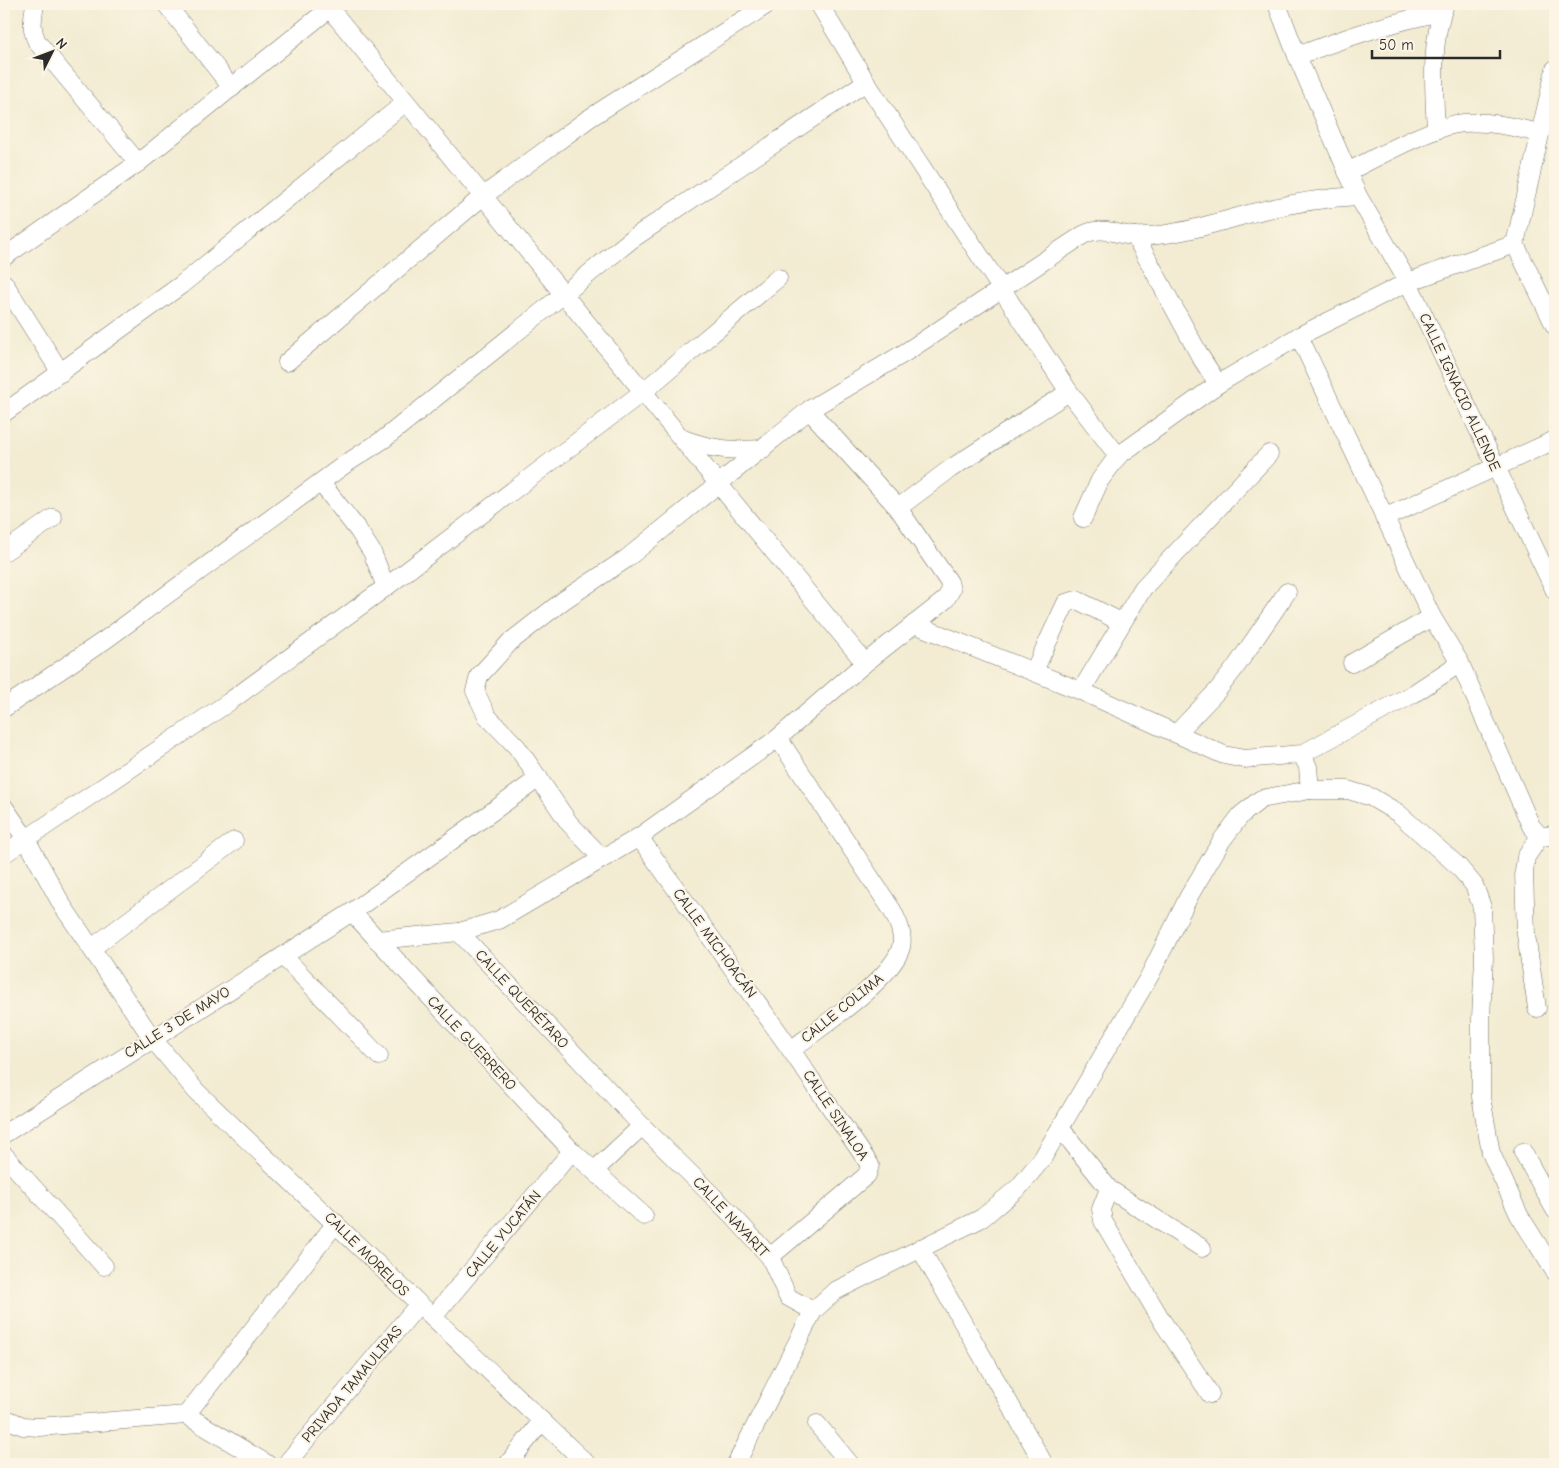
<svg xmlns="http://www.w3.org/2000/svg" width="1559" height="1468" viewBox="0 0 1559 1468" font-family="'Comic Neue',sans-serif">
  <rect width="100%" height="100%" fill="#fcf5e5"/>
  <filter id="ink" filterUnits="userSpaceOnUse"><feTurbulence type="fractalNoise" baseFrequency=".02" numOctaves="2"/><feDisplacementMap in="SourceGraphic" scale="10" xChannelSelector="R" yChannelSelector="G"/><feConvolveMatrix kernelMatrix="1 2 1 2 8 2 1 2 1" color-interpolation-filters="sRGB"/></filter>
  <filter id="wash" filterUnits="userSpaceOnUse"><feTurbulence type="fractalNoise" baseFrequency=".0096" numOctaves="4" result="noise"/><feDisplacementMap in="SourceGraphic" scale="20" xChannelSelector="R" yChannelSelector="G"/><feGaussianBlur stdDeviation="1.12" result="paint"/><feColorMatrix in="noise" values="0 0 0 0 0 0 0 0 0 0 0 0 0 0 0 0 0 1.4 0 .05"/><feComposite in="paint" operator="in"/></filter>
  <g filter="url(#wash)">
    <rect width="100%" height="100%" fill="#f3ecd3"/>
  </g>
  <g filter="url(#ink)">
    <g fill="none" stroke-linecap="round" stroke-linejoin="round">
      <!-- minor casing -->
      <g stroke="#716f66" stroke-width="19">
        <g id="minor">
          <path d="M35 4C33 19 30 27 37 42L138 163"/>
          <polyline points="166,4 232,88"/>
          <polyline points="326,4 865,663"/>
          <polyline points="819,4 866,82 1069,392 1118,456 1218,384 1299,336 1408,282 1515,244"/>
          <polyline points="1277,4 1297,56 1358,196 1408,282 1555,591"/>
          <path d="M1297 56C1345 38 1391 22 1442 12"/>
          <path d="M1436 130C1434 89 1430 43 1445 4"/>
          <path d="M1347 172C1376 158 1434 125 1464 123 1490 121 1514 127 1539 133"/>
          <polyline points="1135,236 1200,356 1218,384"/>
          <polyline points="1515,244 1555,69"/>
          <polyline points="1515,244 1555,326"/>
          <polyline points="4,257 138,163 335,4"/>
          <polyline points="4,283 61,373"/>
          <polyline points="1299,336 1432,617 1460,663 1531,826 1540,836 1550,836 1555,833"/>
          <polyline points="287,362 482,197 588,119 768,4"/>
          <polyline points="4,413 181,285 406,102"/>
          <path d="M683 439C712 450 733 451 763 449"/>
          <polyline points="321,483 358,530 372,552 386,587"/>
          <polyline points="898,508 950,469 1069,392"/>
          <polyline points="1083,518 1100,480 1118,456"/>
          <polyline points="1384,518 1555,440"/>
          <polyline points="4,552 53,518"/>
          <polyline points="914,624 1081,691 1224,755 1244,759 1302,754 1413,694 1460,663"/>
          <polyline points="1352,663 1432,617"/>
          <polyline points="1034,671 1066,603 1077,600 1121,622"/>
          <polyline points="1081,691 1143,588 1269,454"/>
          <polyline points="4,708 105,640 344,465 384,439 632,239 866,82"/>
          <polyline points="1177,733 1217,691 1235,668 1287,592"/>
          <path d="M778 738 892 910C898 922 904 934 901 947 893 979 819 1028 791 1050"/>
          <polyline points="1302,754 1308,767 1310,790"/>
          <polyline points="4,807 26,839 62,905 152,1038 196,1091 587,1464"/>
          <polyline points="639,837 791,1050 870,1165 867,1175 770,1257"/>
          <polyline points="4,854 229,702 386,587 644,391 778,278"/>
          <path d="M602 858 569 823 517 747 487 716 475 691 479 676 510 642 564 600 626 559 809 410 906 352 1083 235C1103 225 1116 235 1135 236 1167 238 1221 222 1252 213 1287 204 1322 198 1358 196"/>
          <polyline points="352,912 572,1151 644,1216"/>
          <polyline points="459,932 642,1126 732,1215 770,1257 788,1297 813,1311"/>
          <polyline points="377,940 459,932 499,920 639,837 778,738 865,663 945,600 951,590 949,582 898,508 809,410"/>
          <polyline points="92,948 234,841"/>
          <polyline points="283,956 379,1056"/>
          <polyline points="1537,1008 1526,935 1524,871 1526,857 1540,836"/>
          <polyline points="1061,1129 1109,1189 1202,1248"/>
          <polyline points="4,1134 352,912 539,778"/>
          <polyline points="1523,1152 1555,1210"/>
          <polyline points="4,1155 104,1266"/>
          <polyline points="595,1170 642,1126"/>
          <polyline points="1109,1189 1101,1209 1103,1221 1162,1321 1210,1394"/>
          <polyline points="920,1248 1044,1464"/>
          <polyline points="433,1317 572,1151"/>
          <polyline points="186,1415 336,1223"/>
          <polyline points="4,1418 23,1426 39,1427 186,1415 267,1464"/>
          <polyline points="817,1424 850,1464"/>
          <polyline points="286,1464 418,1305"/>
          <polyline points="508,1464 542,1421"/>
          <polyline points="736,1464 813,1311 835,1291 982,1218 1019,1187 1042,1159 1150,975 1189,896 1222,840 1241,815 1261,799 1310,790 1348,790 1371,797 1398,813 1458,866 1474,885 1482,907 1484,958 1481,1018 1481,1097 1491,1153 1519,1215 1555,1272"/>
        </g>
      </g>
      <!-- minor -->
      <use href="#minor" stroke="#fff" stroke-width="18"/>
    </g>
  </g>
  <g text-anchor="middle" stroke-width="4" stroke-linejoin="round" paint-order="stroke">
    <!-- street labels -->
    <g font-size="15" fill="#2b2b2b" stroke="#fcf5e5">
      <text transform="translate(1460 392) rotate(65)" y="5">CALLE IGNACIO ALLENDE</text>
      <text transform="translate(715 943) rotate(54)" y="5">CALLE MICHOACÁN</text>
      <text transform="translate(522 999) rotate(47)" y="5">CALLE QUERÉTARO</text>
      <text transform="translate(842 1008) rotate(-39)" y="5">CALLE COLIMA</text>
      <text transform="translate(177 1022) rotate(-32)" y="5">CALLE 3 DE MAYO</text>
      <text transform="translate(472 1043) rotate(47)" y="5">CALLE GUERRERO</text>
      <text transform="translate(836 1115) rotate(56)" y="5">CALLE SINALOA</text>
      <text transform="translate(731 1217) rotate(47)" y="5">CALLE NAYARIT</text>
      <text transform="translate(503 1234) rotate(-50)" y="5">CALLE YUCATÁN</text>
      <text transform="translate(367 1254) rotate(45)" y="5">CALLE MORELOS</text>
      <text transform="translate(352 1384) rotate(-50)" y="5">PRIVADA TAMAULIPAS</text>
    </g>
  </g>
  <!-- margin -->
  <rect width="1559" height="1468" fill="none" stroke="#fcf5e5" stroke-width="20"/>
  <!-- north arrow -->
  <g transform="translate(52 52) rotate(48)" stroke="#fcf5e5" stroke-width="4" paint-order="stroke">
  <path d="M0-4L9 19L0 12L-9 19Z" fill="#2b2b2b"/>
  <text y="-8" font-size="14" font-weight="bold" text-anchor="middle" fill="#2b2b2b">N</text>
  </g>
  <!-- scale -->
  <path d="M1372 50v8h128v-8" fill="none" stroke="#2b2b2b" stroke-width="2.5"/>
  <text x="1379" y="50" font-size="15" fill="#2b2b2b" stroke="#fcf5e5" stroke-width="4" paint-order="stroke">50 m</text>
</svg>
